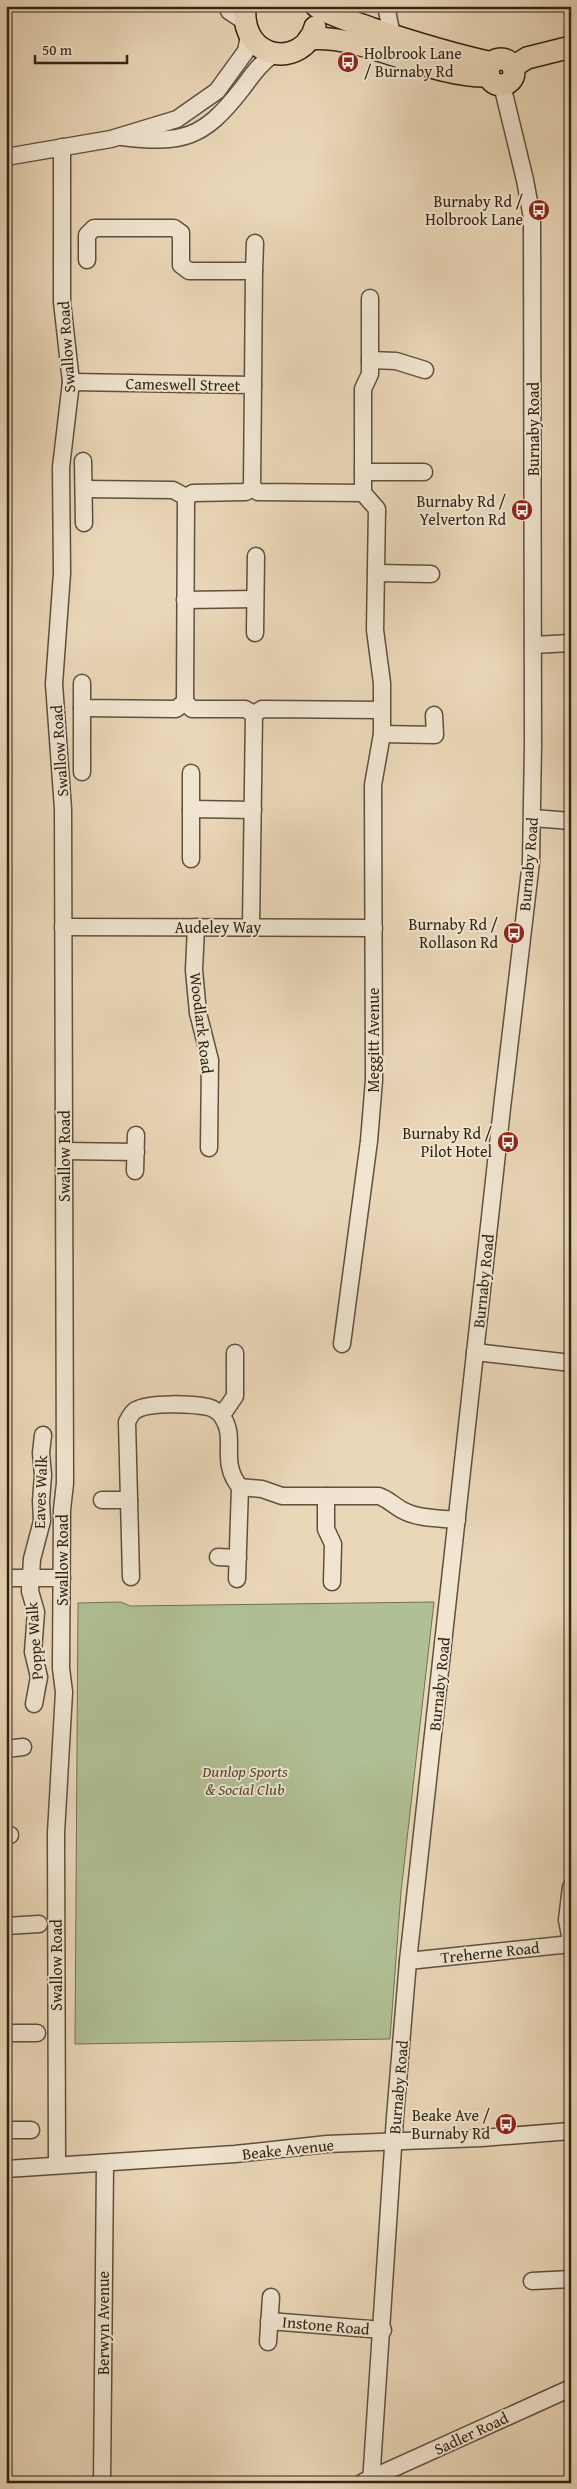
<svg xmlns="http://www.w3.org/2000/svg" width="577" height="2489" viewBox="0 0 577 2489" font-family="'Gentium Book Plus',serif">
  <rect width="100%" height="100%" fill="#ead7b8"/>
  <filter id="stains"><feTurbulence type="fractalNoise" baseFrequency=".004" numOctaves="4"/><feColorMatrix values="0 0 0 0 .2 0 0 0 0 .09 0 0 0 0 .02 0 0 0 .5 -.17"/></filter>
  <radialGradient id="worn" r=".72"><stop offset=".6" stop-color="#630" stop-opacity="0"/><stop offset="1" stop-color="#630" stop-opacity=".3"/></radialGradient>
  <!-- green -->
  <polygon fill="#b0bf94" stroke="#707254" points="121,1602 130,1606 434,1602 401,1892 390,2039 75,2044 78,1603"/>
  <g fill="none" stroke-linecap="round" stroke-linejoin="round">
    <!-- minor casing -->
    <g stroke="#5e513e" stroke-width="19">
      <g id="minor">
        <polyline points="244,6 229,11 244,21"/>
        <polyline points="386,6 392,35"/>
        <path d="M122 137C182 144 203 139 241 90 251 77 260 63 274 54"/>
        <polyline points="6,157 111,139 177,119 217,91 246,51 249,36"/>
        <polyline points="87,260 87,235 94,228 174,228 181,233 181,265 189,271 254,271 253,385"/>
        <polyline points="254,271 255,243"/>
        <polyline points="370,360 396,361 425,370"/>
        <polyline points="71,382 253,385 252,487"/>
        <polyline points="83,461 84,523"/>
        <polyline points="363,472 424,472"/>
        <polyline points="84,489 173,490 186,497 193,493 246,492 252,487 258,492 363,493 377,509 375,630 382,683 382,734 373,785 374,1080 369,1141 342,1344"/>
        <polyline points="363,493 363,389 370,374 370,298"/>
        <polyline points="376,573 431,574"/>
        <polyline points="185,600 255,599"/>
        <polyline points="255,633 256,556"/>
        <polyline points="533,645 571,643"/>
        <polyline points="82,683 82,708 176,709 185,702"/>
        <polyline points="185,702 186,497"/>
        <polyline points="185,702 192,709 245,709 254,714 262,709 381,710"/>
        <polyline points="382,734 435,735 434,715"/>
        <polyline points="82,772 82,708"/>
        <polyline points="191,809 253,810"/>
        <polyline points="533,818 571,821"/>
        <polyline points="191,859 191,773"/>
        <polyline points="63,927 374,928"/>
        <polyline points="196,927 194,970 198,1013 210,1060 209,1148"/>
        <polyline points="251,927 254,714"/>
        <polyline points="64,1151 136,1152"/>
        <polyline points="135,1171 136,1135"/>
        <polyline points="475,1352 571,1363"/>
        <polyline points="222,1415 235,1396 235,1353"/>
        <polyline points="326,1496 326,1529 333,1544 332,1582"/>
        <polyline points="102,1500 129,1500"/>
        <polyline points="218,1557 238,1558"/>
        <path d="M131 1577 127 1422C129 1418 132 1412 136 1410 150 1402 192 1404 208 1407 213 1408 221 1413 223 1418 237 1439 219 1462 240 1487L262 1489 282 1496H379C388 1499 393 1505 402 1510 418 1519 439 1518 457 1520"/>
        <polyline points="6,1578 62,1578"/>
        <polyline points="237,1579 240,1487"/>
        <polyline points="34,1704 39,1677 33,1652 36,1612 30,1591 32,1559 42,1521 41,1501 43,1475 41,1453 43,1435"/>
        <polyline points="6,1749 23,1747"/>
        <polyline points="6,1835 10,1835"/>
        <polyline points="571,1887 567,1920 571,1941"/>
        <polyline points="6,1926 39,1924"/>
        <polyline points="408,1961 571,1944"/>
        <polyline points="6,2033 37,2033"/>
        <polyline points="6,2130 31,2130"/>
        <polyline points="57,2165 56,1833 64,1692 61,1668 62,1510 65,1483 63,809 54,684 62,573 61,467 71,382 62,302 62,147"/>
        <polyline points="6,2169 235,2154 327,2144 481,2138 571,2131"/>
        <polyline points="532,2281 571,2279"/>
        <polyline points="269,2321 383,2330"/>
        <polyline points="268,2342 271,2297"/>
        <polyline points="363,2482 571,2388"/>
        <polyline points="102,2483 105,2164"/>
        <polyline points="371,2483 395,2117 408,1961 502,1108 531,862 533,745 532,218 525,180 502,85"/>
      </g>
    </g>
    <!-- major casing -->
    <g stroke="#302415" stroke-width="24">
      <g id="major">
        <path d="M245 6C240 63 304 68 315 27"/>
        <path d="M316 6C334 17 354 22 373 29 412 42 451 54 492 63"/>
        <path d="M309 39C366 34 429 78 489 76"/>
        <circle cx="501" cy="72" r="13"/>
        <polyline points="513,67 527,58 571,47"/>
      </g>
    </g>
    <!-- minor -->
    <use href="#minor" stroke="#f1e5d1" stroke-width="16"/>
    <!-- major -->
    <use href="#major" stroke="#ead7b8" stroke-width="21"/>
  </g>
  <!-- icons -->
  <defs>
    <g id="bus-disc" transform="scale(1.125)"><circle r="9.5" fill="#8f2418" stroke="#f1e5d1"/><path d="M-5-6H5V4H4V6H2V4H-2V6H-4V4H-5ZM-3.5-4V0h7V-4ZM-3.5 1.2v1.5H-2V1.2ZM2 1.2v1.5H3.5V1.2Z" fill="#fff"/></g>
  </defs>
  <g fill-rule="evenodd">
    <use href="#bus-disc" x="348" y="62"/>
    <use href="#bus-disc" x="539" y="210"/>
    <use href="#bus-disc" x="522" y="510"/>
    <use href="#bus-disc" x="514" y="933"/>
    <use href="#bus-disc" x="508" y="1142"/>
    <use href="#bus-disc" x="506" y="2124"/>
  </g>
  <g text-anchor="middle" stroke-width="4" stroke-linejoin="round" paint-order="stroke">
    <!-- poi labels -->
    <g font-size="16" fill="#302415" stroke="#f1e5d1" text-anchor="end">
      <text x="364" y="59" text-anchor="start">Holbrook Lane<tspan x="364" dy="18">/ Burnaby Rd</tspan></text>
      <text x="523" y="207">Burnaby Rd /<tspan x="523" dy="18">Holbrook Lane</tspan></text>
      <text x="506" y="507">Burnaby Rd /<tspan x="506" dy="18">Yelverton Rd</tspan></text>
      <text x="498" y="930">Burnaby Rd /<tspan x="498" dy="18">Rollason Rd</tspan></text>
      <text x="492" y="1139">Burnaby Rd /<tspan x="492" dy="18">Pilot Hotel</tspan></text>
      <text x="490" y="2121">Beake Ave /<tspan x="490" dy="18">Burnaby Rd</tspan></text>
    </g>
    <!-- street labels -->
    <g font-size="16" fill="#302415" stroke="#f1e5d1">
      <text transform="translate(66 347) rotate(-94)" y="6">Swallow Road</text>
      <text transform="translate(183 384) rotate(1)" y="6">Cameswell Street</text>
      <text transform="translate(533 429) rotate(-90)" y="6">Burnaby Road</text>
      <text transform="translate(59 751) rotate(-94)" y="6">Swallow Road</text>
      <text transform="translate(528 864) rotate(-85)" y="6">Burnaby Road</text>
      <text x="218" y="933">Audeley Way</text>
      <text transform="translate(202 1023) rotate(83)" y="6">Woodlark Road</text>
      <text transform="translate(373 1040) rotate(-90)" y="6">Meggitt Avenue</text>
      <text transform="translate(64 1156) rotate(-90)" y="6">Swallow Road</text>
      <text transform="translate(483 1281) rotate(-84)" y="6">Burnaby Road</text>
      <text transform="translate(40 1492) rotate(-88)" y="6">Eaves Walk</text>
      <text transform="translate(62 1560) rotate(-90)" y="6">Swallow Road</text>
      <text transform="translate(34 1641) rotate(-94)" y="6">Poppe Walk</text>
      <text transform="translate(439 1684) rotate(-84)" y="6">Burnaby Road</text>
      <text transform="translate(490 1952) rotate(-6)" y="6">Treherne Road</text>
      <text transform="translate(56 1965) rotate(-90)" y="6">Swallow Road</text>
      <text transform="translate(398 2087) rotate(-85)" y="6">Burnaby Road</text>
      <text transform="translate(288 2149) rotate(-6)" y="6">Beake Avenue</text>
      <text transform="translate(103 2323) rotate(-90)" y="6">Berwyn Avenue</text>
      <text transform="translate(326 2325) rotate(5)" y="6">Instone Road</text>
      <text transform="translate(471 2433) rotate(-25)" y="6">Sadler Road</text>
    </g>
    <!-- park labels -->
    <g font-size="16" font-style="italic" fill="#504b35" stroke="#f1e5d1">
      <text x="245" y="1777">Dunlop Sports<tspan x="245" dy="18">&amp; Social Club</tspan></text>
    </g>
  </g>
  <!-- margin -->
  <rect width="577" height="2489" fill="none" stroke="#ead7b8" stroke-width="25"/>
  <rect x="8" y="8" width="562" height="2474" fill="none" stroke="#302415" stroke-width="2.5"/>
  <rect x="12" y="12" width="552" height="2464" fill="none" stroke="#302415"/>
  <!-- scale -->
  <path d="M35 55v8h92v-8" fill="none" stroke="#302415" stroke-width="2.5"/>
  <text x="42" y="55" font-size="15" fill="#302415" stroke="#f1e5d1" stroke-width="4" paint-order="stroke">50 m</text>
  <rect width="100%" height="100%" filter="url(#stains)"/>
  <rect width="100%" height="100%" fill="url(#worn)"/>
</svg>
